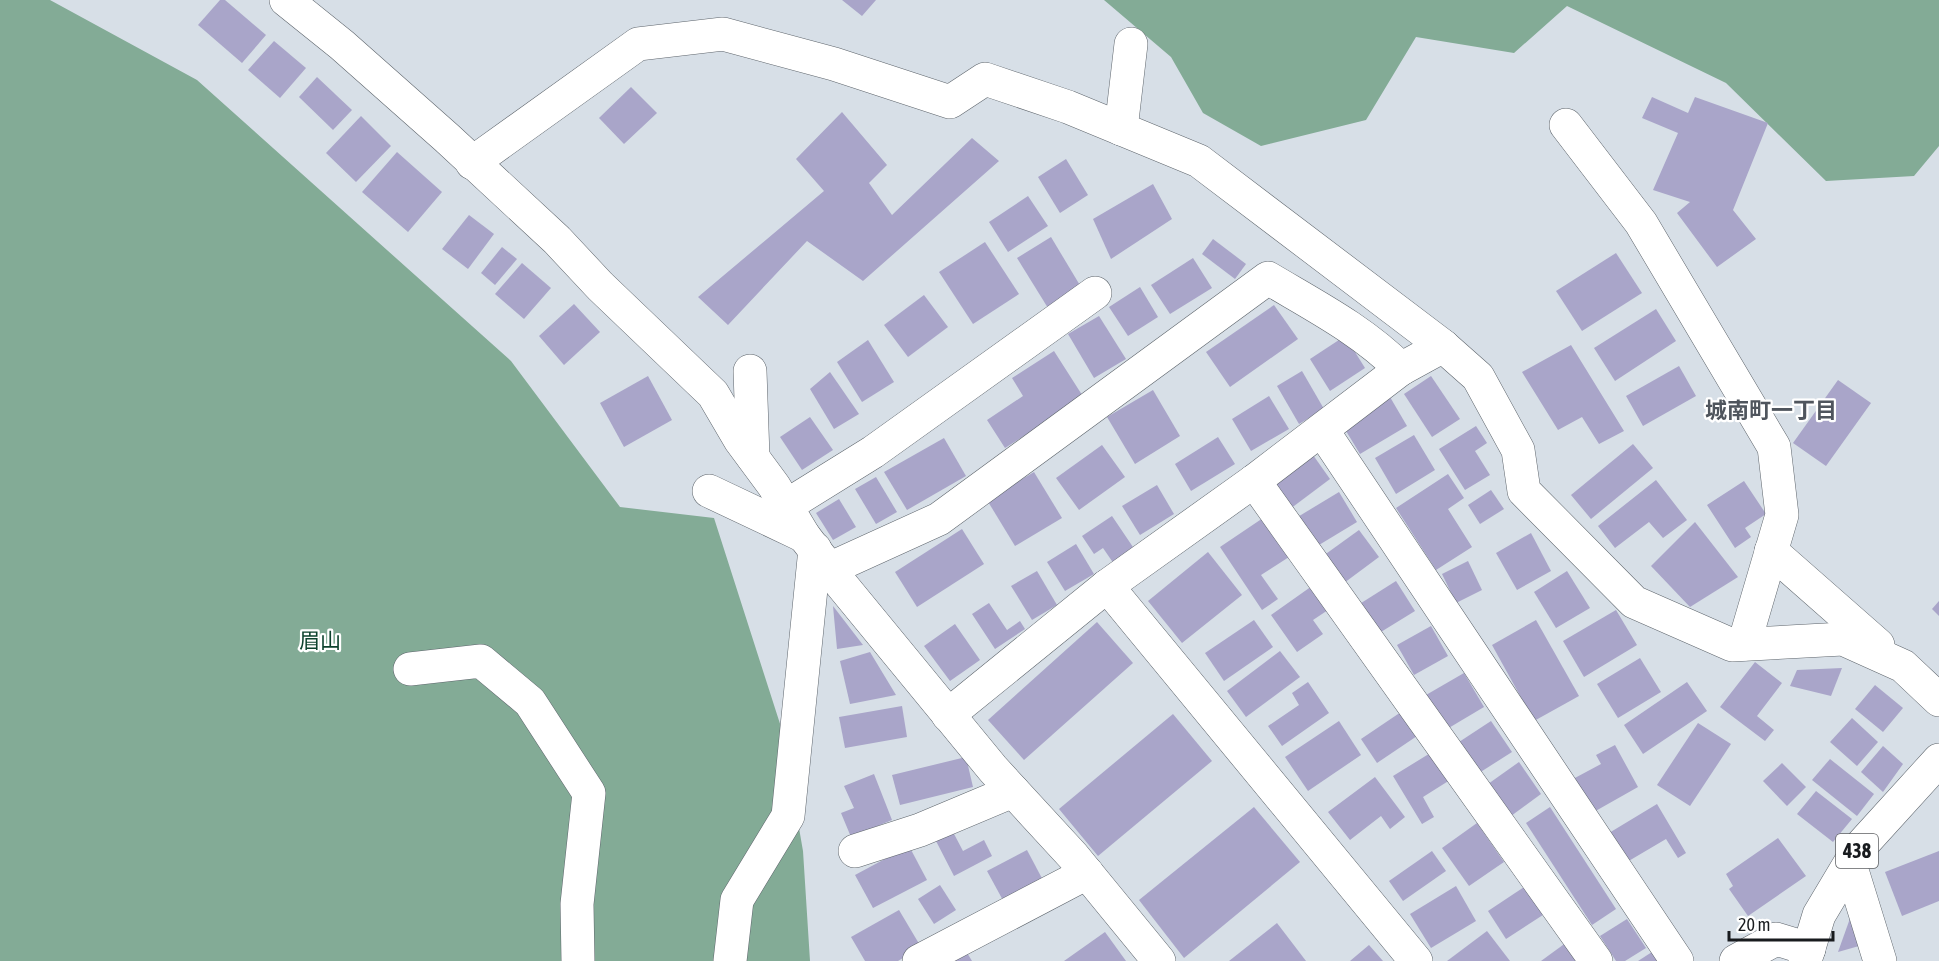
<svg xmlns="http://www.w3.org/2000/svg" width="1939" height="961" viewBox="0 0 1939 961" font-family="'Asap Condensed','Noto Sans JP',sans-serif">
  <rect width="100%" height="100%" fill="#d7dfe7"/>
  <!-- forest -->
  <g fill="#83ab96">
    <polygon points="0,0 50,0 197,80 511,361 620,507 714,518 782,730 803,851 810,961 0,961"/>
    <polygon points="1104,0 1939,0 1939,146 1914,176 1826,181 1726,83 1567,6 1514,53 1416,37 1366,120 1261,146 1203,113 1171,57"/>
  </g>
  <!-- building -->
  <g fill="#a9a5c9">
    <polygon points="220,0 225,0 266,35 242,63 198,25"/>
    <polygon points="842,0 876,0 862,16"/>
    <polygon points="274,41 306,68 280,98 248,70"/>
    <polygon points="317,77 352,110 333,130 299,97"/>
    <polygon points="631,87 657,113 624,144 599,118"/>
    <polygon points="1652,97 1688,113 1695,97 1768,123 1733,210 1756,239 1717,267 1677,213 1690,202 1653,190 1678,133 1642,118"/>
    <polygon points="842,112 887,165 869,183 892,215 972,138 999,161 863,281 807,241 728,325 698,297 824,191 796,159"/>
    <polygon points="361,116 391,146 356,182 326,153"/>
    <polygon points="397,152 442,192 408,232 362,192"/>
    <polygon points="1066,159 1088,195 1060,213 1038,177"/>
    <polygon points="1153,184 1172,219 1111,259 1093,219"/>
    <polygon points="1028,196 1048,226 1008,252 989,222"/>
    <polygon points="469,215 494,234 468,269 442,249"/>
    <polygon points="1051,237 1081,287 1048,308 1017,258"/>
    <polygon points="1213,239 1246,264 1235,279 1202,254"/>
    <polygon points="985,242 1019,294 973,324 939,272"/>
    <polygon points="502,247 517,259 495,285 481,273"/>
    <polygon points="1616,253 1642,293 1582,331 1556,291"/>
    <polygon points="1193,258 1212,288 1170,314 1151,285"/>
    <polygon points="522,263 551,288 524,319 495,294"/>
    <polygon points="1140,287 1158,317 1128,336 1109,307"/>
    <polygon points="924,295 948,327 908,357 884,325"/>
    <polygon points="574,304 600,332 564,365 539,336"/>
    <polygon points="1274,305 1298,339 1230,387 1206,352"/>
    <polygon points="1656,309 1676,341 1615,381 1594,348"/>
    <polygon points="1099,316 1126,359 1094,378 1068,334"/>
    <polygon points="1345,336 1365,368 1330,391 1310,359"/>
    <polygon points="868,340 894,382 862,402 837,362"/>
    <polygon points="1571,345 1624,431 1599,444 1582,417 1558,430 1522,372"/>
    <polygon points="1054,351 1084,398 1005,448 987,420 1023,396 1012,378"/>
    <polygon points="1679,366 1696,396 1643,426 1626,396"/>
    <polygon points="1302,371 1324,409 1299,424 1277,386"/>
    <polygon points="830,372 859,414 834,429 810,389"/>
    <polygon points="648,376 672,420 624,447 600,403"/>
    <polygon points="1431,376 1460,419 1432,437 1404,394"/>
    <polygon points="1838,380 1871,403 1826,466 1793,443"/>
    <polygon points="1153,390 1180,436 1135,464 1107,417"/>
    <polygon points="1269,396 1289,429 1251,451 1232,419"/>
    <polygon points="1390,397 1407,426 1360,454 1343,426"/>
    <polygon points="810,417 833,450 802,470 780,437"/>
    <polygon points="1476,426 1487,443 1475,451 1490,475 1465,490 1439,449"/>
    <polygon points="1414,435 1435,470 1396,494 1375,458"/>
    <polygon points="1218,437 1235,464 1191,491 1175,464"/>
    <polygon points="944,438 966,476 907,510 884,472"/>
    <polygon points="1633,444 1653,468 1591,519 1571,495"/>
    <polygon points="1102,445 1125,477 1079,510 1056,478"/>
    <polygon points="1313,455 1330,479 1290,509 1272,485"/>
    <polygon points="1034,472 1062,518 1015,546 987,500"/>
    <polygon points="1448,474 1464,498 1448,509 1472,547 1436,570 1396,508"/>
    <polygon points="876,477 897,512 876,524 855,489"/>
    <polygon points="1656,480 1687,520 1663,538 1649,522 1615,548 1598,526"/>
    <polygon points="1744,481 1766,514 1745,528 1751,537 1735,548 1707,505"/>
    <polygon points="1157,485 1174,514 1140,535 1122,506"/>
    <polygon points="1491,490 1504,509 1480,524 1468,505"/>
    <polygon points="1339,492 1357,522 1314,548 1296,518"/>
    <polygon points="839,499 856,527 833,540 816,513"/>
    <polygon points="1112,516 1135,550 1114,564 1103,548 1094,554 1082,536"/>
    <polygon points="1263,518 1289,557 1261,575 1278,599 1262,610 1220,547"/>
    <polygon points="1695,522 1738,577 1690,607 1651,566"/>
    <polygon points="962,529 984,564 917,607 895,572"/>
    <polygon points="1359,530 1379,557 1344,583 1323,556"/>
    <polygon points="1531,533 1551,571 1517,590 1496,553"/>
    <polygon points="1076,544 1094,574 1065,591 1047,562"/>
    <polygon points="1208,552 1242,595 1182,643 1148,601"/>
    <polygon points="1468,561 1482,590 1456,603 1442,574"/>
    <polygon points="1037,571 1057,605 1032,620 1011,586"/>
    <polygon points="1567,571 1590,608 1556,628 1534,592"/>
    <polygon points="1396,581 1415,611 1376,635 1358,605"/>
    <polygon points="1312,586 1328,610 1313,620 1323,634 1297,652 1271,615"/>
    <polygon points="1939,601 1939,616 1932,609"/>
    <polygon points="989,603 1007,630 1020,621 1025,629 995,649 972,614"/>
    <polygon points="833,606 863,645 837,649"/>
    <polygon points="1616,610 1637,645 1584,677 1563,641"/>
    <polygon points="1254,620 1273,647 1224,681 1205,653"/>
    <polygon points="1536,620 1579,696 1534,721 1492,645"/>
    <polygon points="1097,622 1133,663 1024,760 988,720"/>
    <polygon points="955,624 980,660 950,681 924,646"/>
    <polygon points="1431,626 1448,656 1414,675 1397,645"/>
    <polygon points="1280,651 1300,677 1246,717 1227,691"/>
    <polygon points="870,652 896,695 850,704 840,661"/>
    <polygon points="1640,658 1661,692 1618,718 1597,684"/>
    <polygon points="1755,662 1782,683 1757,716 1774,730 1765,741 1720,707"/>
    <polygon points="1842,668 1831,696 1790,686 1797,670"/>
    <polygon points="1464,673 1484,707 1447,729 1426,695"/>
    <polygon points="1308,682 1329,713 1282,746 1268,726 1299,705 1292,693"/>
    <polygon points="1687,682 1707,711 1643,754 1624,725"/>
    <polygon points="1875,685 1903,708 1883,732 1855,709"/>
    <polygon points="902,706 907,737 845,748 839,717"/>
    <polygon points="1404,710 1420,734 1377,763 1361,739"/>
    <polygon points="1173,714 1212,761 1098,856 1059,809"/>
    <polygon points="1852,718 1878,742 1857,766 1830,742"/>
    <polygon points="1339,721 1361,755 1308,791 1285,757"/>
    <polygon points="1491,721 1512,752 1479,773 1459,742"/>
    <polygon points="1698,723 1731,744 1690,806 1657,785"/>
    <polygon points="1615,745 1638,787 1592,813 1573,779 1601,764 1596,755"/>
    <polygon points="1883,746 1903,764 1883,792 1861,772"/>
    <polygon points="1432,752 1450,780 1423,797 1434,817 1422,824 1393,776"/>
    <polygon points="966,757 973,787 900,805 892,775"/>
    <polygon points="1830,759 1874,794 1857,816 1812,780"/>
    <polygon points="1519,762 1541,794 1511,816 1488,784"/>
    <polygon points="1782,763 1806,787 1787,806 1763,781"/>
    <polygon points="874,774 892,820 851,837 841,813 854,808 844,786"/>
    <polygon points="1375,777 1405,817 1390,829 1381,816 1350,840 1328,812"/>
    <polygon points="1816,791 1852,819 1833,842 1797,814"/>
    <polygon points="1657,804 1686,853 1678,858 1666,839 1627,862 1609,833"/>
    <polygon points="1254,807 1300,862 1184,958 1139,900"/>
    <polygon points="1550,807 1616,909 1592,925 1526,823"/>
    <polygon points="1477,823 1504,862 1469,886 1442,848"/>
    <polygon points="953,832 963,851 984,840 992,856 954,876 936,841"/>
    <polygon points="1778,838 1806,876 1748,916 1729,889 1733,886 1726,874"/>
    <polygon points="909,846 927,880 873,908 855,875"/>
    <polygon points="1027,850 1045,884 1005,904 987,871"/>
    <polygon points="1432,851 1446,871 1403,901 1389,881"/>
    <polygon points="1939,851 1939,901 1902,916 1885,872"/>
    <polygon points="940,885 956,910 934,924 918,899"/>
    <polygon points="1527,885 1546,913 1506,939 1488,911"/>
    <polygon points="1456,886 1476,921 1431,948 1410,914"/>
    <polygon points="899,910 921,947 898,961 865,961 851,937"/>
    <polygon points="1853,910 1866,944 1838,952"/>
    <polygon points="1627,919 1646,948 1625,961 1616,961 1600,936"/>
    <polygon points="1277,923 1306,961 1229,961"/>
    <polygon points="1487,931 1510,961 1447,961"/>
    <polygon points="1105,932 1126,961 1064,961"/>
    <polygon points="1567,942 1580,961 1541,961"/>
    <polygon points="1369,945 1383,961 1350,961"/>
    <polygon points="966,951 972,961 951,961"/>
    <polygon points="1652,952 1657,961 1638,961"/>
  </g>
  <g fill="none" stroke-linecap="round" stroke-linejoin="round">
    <!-- minor casing -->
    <g stroke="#5e656c" stroke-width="34">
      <g id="minor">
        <polyline points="286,0 342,45 447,138 557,240 600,286 713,394 740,440 774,486 804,536 841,584 993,769 1073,856 1159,961"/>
        <polyline points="1566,125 1641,223 1774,447 1782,515 1744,644"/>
        <polyline points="1121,129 1131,44"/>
        <polyline points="472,163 638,44 723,34 834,64 950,102 985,79 1068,107 1199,161 1443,346"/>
        <polyline points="750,371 753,457"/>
        <polyline points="1322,430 1677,961"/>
        <polyline points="1254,481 1596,961"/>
        <polyline points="709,491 804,536"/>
        <polyline points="786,506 873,452 1095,293"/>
        <polyline points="1771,551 1878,645"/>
        <path d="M829 569 939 519 1268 278C1315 306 1362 330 1401 369"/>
        <polyline points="1107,586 1416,961"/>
        <polyline points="410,669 481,661 530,702 589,793 577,904 578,961"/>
        <polyline points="948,715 1107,586 1254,481 1401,369 1443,346 1478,377 1518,450 1524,491 1634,602 1732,645 1843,639 1903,666 1939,700"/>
        <polyline points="855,851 920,830 1013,791"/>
        <polyline points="1850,864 1880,961"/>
        <polyline points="730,961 737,900 788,816 815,549"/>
        <polyline points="919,961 1087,873"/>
        <polyline points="1736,961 1776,939 1809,949"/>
      </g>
    </g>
    <!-- highway casing -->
    <g stroke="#5e656c" stroke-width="34">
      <polyline id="highway" points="1805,961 1819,915 1859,848 1939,760"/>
    </g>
    <!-- minor -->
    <use href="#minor" stroke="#fff" stroke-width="33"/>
    <!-- highway -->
    <use href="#highway" stroke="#fff" stroke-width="33"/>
  </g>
  <g text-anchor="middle" stroke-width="4.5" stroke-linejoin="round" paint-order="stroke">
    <!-- shield labels -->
    <rect fill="#fff" stroke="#5d5f62" stroke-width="1.5" x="1836" y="834" width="42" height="34" rx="4.5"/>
    <g font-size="20" font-weight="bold" fill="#181b1e">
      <text x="1857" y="858">438</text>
    </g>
    <!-- park labels -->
    <g font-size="21" fill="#0c422d" stroke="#fff">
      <text x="320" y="648">眉山</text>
    </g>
    <!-- neighbourhood labels -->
    <g font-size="22" font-weight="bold" fill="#4f555d" stroke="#fff">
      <text x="1771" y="418">城南町一丁目</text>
    </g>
  </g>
  <!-- scale -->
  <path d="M1729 931v9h104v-9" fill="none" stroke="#181b1e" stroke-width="3"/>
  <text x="1738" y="931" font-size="18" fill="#181b1e" stroke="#ffffff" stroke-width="4.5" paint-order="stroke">20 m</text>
</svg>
